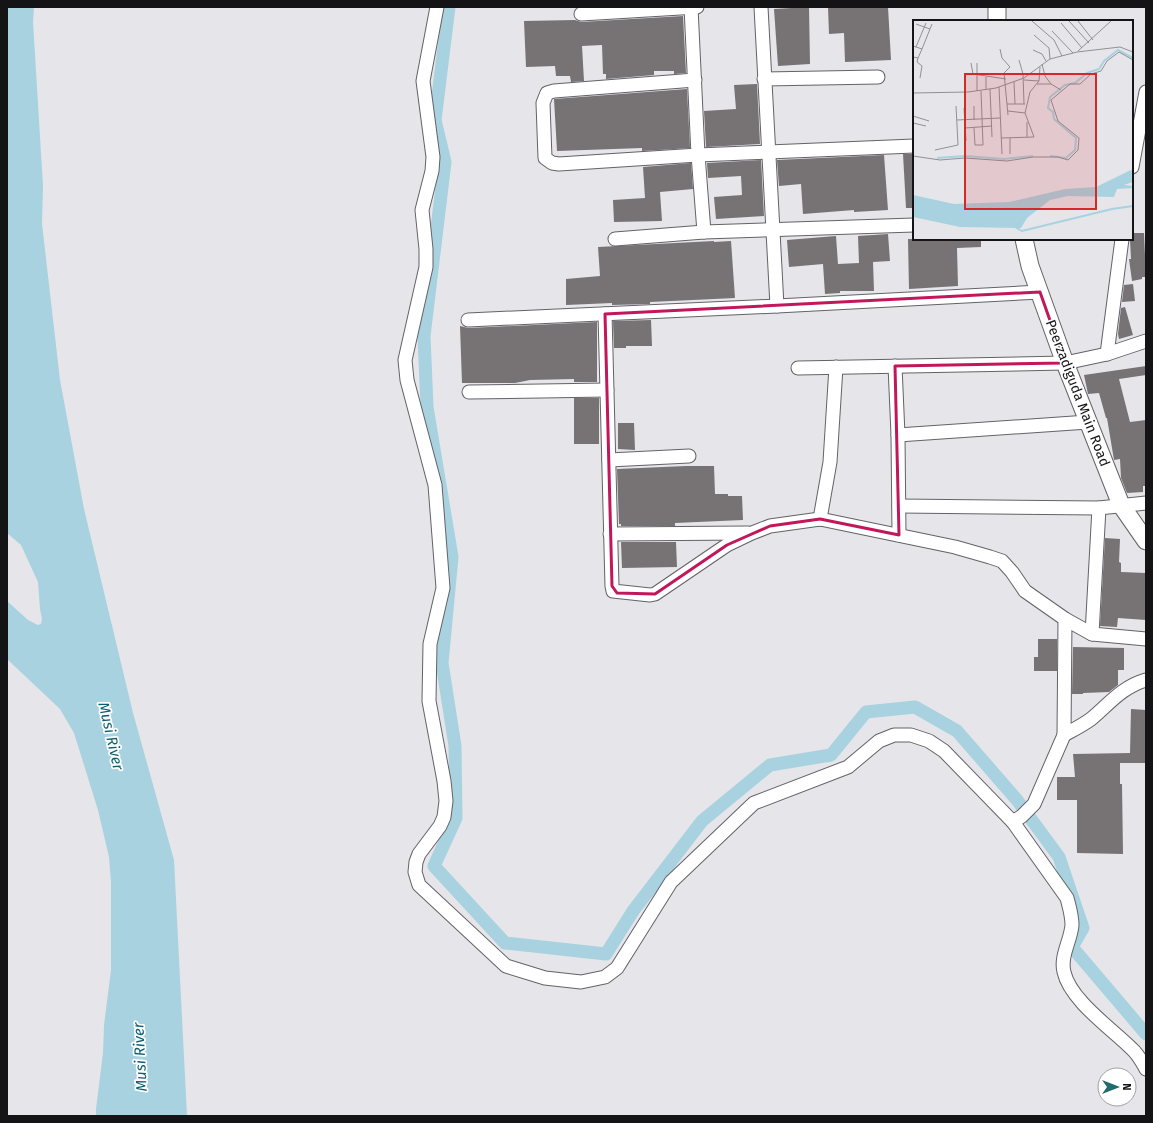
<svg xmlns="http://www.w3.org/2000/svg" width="1153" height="1123" viewBox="0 0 1153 1123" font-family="'Fira Sans',sans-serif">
  <rect width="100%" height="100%" fill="#e5e5ea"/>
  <!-- water -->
  <polygon fill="#a8d2df" points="7,7 34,7 33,22 43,186 42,224 60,380 84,509 133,713 174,860 187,1116 96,1116 96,1109 103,1053 104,1025 111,970 111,882 109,857 98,810 74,733 60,709 7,659 7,601 28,620 38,625 41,624 42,619 40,609 38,582 21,545 7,533"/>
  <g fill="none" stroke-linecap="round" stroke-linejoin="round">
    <!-- canal -->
    <polyline stroke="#a8d2df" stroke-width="13" points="449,7 435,120 445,162 424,336 427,407 452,557 442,663 455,746 456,818 434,866 505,943 606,954 633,911 702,821 770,765 831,755 866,712 915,707 957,731 1017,800 1059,857 1083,928 1072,947 1146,1034"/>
  </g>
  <!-- building -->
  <g fill="#777274">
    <polygon points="809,7 810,64 778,66 774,9"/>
    <polygon points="828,7 888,7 891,60 845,62 844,33 829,34"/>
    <polygon points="683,16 686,73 674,74 674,71 654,71 654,75 606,79 606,74 603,74 602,45 582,46 584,81 571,82 570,76 556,76 555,66 526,67 524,21 575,20 581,22"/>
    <polygon points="757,84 760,144 706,147 704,111 736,109 734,85"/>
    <polygon points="687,89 690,148 642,151 642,148 557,151 554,99"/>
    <polygon points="903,154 914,154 914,208 906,208"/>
    <polygon points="884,155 888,210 854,212 854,210 803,214 801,184 779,186 777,160"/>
    <polygon points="761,160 764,216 716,219 714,197 742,195 741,176 708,178 707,163"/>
    <polygon points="691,163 693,189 660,192 662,221 614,222 613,200 645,198 643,167"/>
    <polygon points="1132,233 1144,233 1146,277 1142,277 1142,279 1132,281 1129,259 1131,259 1130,239 1132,239"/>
    <polygon points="888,234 890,261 873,262 874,291 840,291 840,293 825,294 823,264 789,267 787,240 836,236 838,264 859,263 858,236"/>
    <polygon points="908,239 981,239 981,247 957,248 958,286 909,289"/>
    <polygon points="714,241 714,242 731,241 735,298 650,302 650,304 612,305 612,303 566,305 566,279 600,276 598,247"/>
    <polygon points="1133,284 1135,301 1122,302 1124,285"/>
    <polygon points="1125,307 1133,335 1119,339 1118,334 1121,308"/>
    <polygon points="651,320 652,346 626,346 626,348 614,348 613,321"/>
    <polygon points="597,322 597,382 574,382 574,379 530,380 515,383 462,383 460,326 468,328"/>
    <polygon points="1146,366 1146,375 1119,379 1130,422 1146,420 1146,486 1143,486 1143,492 1127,493 1121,478 1120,459 1114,460 1107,418 1106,418 1099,393 1088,394 1084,375"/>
    <rect x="574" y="398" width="25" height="46"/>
    <polygon points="618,423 634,423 635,450 618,449"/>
    <polygon points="686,466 714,466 715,494 728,494 728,496 742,496 743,520 675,523 675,526 621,526 621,524 619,524 617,469"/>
    <polygon points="1105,538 1120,539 1119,562 1121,563 1121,572 1146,573 1146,620 1118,618 1117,627 1100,626"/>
    <polygon points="621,542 676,542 677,567 622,568"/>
    <polygon points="1038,639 1057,639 1057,671 1034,671 1034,657 1038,657"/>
    <polygon points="1073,647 1124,648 1124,670 1118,670 1118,685 1109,692 1083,693 1083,694 1072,694"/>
    <polygon points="1131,709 1146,710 1146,763 1120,763 1120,784 1122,784 1123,854 1077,853 1077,800 1057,800 1057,777 1075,777 1073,754 1130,753"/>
  </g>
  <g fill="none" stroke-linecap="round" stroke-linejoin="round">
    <!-- minor casing -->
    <g stroke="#636267" stroke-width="15">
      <g id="minor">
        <path d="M437 7 423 81 433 157 432 171 422 210 426 249V267L405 360 407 380 435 485 443 588 430 644 429 701 444 781 446 801 444 817 440 826 419 854 416 862 415 872 419 885 506 966 545 978 581 982 605 977 617 968 671 882 754 803 848 767 879 741 894 735H911L929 741 944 751 1013 822 1067 898C1069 906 1072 915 1072 925 1071 940 1060 956 1064 972 1070 1000 1112 1029 1132 1049 1138 1054 1142 1062 1146 1069"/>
        <polyline points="691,7 698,155 704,232"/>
        <polyline points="761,7 777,306"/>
        <polyline points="581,14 697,7"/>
        <polyline points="764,79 878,77"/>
        <polyline points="695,80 554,91 547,93 543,103 545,158 552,163 559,164 698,155 914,146"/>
        <polyline points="1132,167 1146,92"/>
        <polyline points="615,239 704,232 914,225"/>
        <polyline points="605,314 612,586 613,591 650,595 655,594 727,545 752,533 770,526 820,519 955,547 990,557 1002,561 1012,572 1025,591 1065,619 1092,634 1146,639"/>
        <polyline points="468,320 777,306 1040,292"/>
        <polyline points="1107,354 1122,239"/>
        <polyline points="895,366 898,435 899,535"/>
        <polyline points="798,368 1065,363 1107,354 1146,341"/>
        <polyline points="469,392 607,390"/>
        <polyline points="898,435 1088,422"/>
        <polyline points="609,460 689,456"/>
        <polyline points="899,506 1099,508 1146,503"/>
        <polyline points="820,519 830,462 836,367"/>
        <polyline points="610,534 748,533"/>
        <polyline points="1092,634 1099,508"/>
        <path d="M1064 735C1073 730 1083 725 1091 719 1110 703 1122 687 1146 680"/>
        <polyline points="1013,822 1022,816 1034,804 1064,735 1065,619"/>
      </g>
    </g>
    <!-- tertiary casing -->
    <g stroke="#636267" stroke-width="19">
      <g id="tertiary">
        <polyline points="997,7 997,21"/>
        <polyline points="1024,239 1030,266 1065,363 1121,505 1146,541"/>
      </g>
    </g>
    <!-- minor -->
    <use href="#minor" stroke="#fff" stroke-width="13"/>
    <!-- tertiary -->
    <use href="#tertiary" stroke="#fff" stroke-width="17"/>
  </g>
  <!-- marked area -->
  <path fill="none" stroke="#c2185b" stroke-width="3" stroke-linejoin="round" d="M1040 292 1065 363 895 366 899 535 820 519 770 526 727 545 655 594 617 593 612 586 605 314Z"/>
  <g text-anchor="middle" stroke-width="3.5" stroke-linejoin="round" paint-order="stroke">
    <!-- street labels -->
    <g font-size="14" fill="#141416" stroke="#fff">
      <text transform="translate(1078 393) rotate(69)" y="5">Peerzadiguda Main Road</text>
    </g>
    <!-- water labels -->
    <g font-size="15" font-style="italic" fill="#0a5e70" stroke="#fff">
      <text transform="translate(111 736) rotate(77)" y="5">Musi River</text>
      <text transform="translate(140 1057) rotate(-93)" y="5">Musi River</text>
    </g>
  </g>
  <!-- overview -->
  <g transform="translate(913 20)">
    <rect width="220" height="220" fill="#e5e5ea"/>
    <path d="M220 149V162L211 165 220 166V168L204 169 201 177 155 176 137 180 114 198 108 208 47 207 0 197V175L41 184 96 182 152 169 183 167Z" fill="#a8d2df"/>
    <path fill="none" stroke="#a8d2df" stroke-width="2" d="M137 136 153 138 162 130 163 118 141 99 140 92 135 88 137 77 152 65 162 63 174 53 186 49 191 41 205 30 220 38M24 138 52 136 91 139 120 136M102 207 109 211 199 189 220 186"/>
    <path fill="none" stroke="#919195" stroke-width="1" d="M119 1 141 20 149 36M156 1 176 23M165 1 180 20M148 3 169 28M3 4 17 9M139 11 160 33M121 15 136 28 137 39M0 26 9 29 19 4M3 27 13 3M87 29 89 38 97 47 91 53 95 95M120 30 129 34 133 41M165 31 198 1M0 37 5 38 9 29M5 38 4 42 9 46 7 58M106 40 110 54 111 84M58 43 60 54 93 59M64 43V71M129 44 132 56 138 64M111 60 126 61M101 62 102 84M124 64H138L148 70M86 67 89 134M77 69 79 117M73 70V57M0 73 55 72 83 68 111 58 137 39 164 32 207 27 220 32M94 84H112M61 86V100M51 88 53 121M95 91 112 93M0 96 16 101M44 100 87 98M114 102V117M0 103 13 106M52 108 79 106M61 108 62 125H70L68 71M88 118 121 117 112 93 117 72 126 61 127 47M97 118V134M22 130 45 125 43 86M0 136 27 140 52 138 94 141 120 137H145L155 140 165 130 166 118 145 101 138 80 157 64H167L178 54 188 51 194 41 206 32 220 40"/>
    <path fill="#d62828" fill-opacity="0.15" stroke="#d62828" stroke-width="2" d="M52 54H183V189H52Z"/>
    <rect width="220" height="220" fill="none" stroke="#141416" stroke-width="2"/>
  </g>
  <!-- border -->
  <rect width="1153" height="1123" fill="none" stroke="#141416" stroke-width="16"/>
  <!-- north arrow -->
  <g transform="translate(1117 1087) rotate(90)"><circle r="19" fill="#ffffff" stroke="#a1a1a2"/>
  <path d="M0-3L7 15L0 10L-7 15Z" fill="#1f6b70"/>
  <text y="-6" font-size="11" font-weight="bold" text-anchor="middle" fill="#141416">N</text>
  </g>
</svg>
